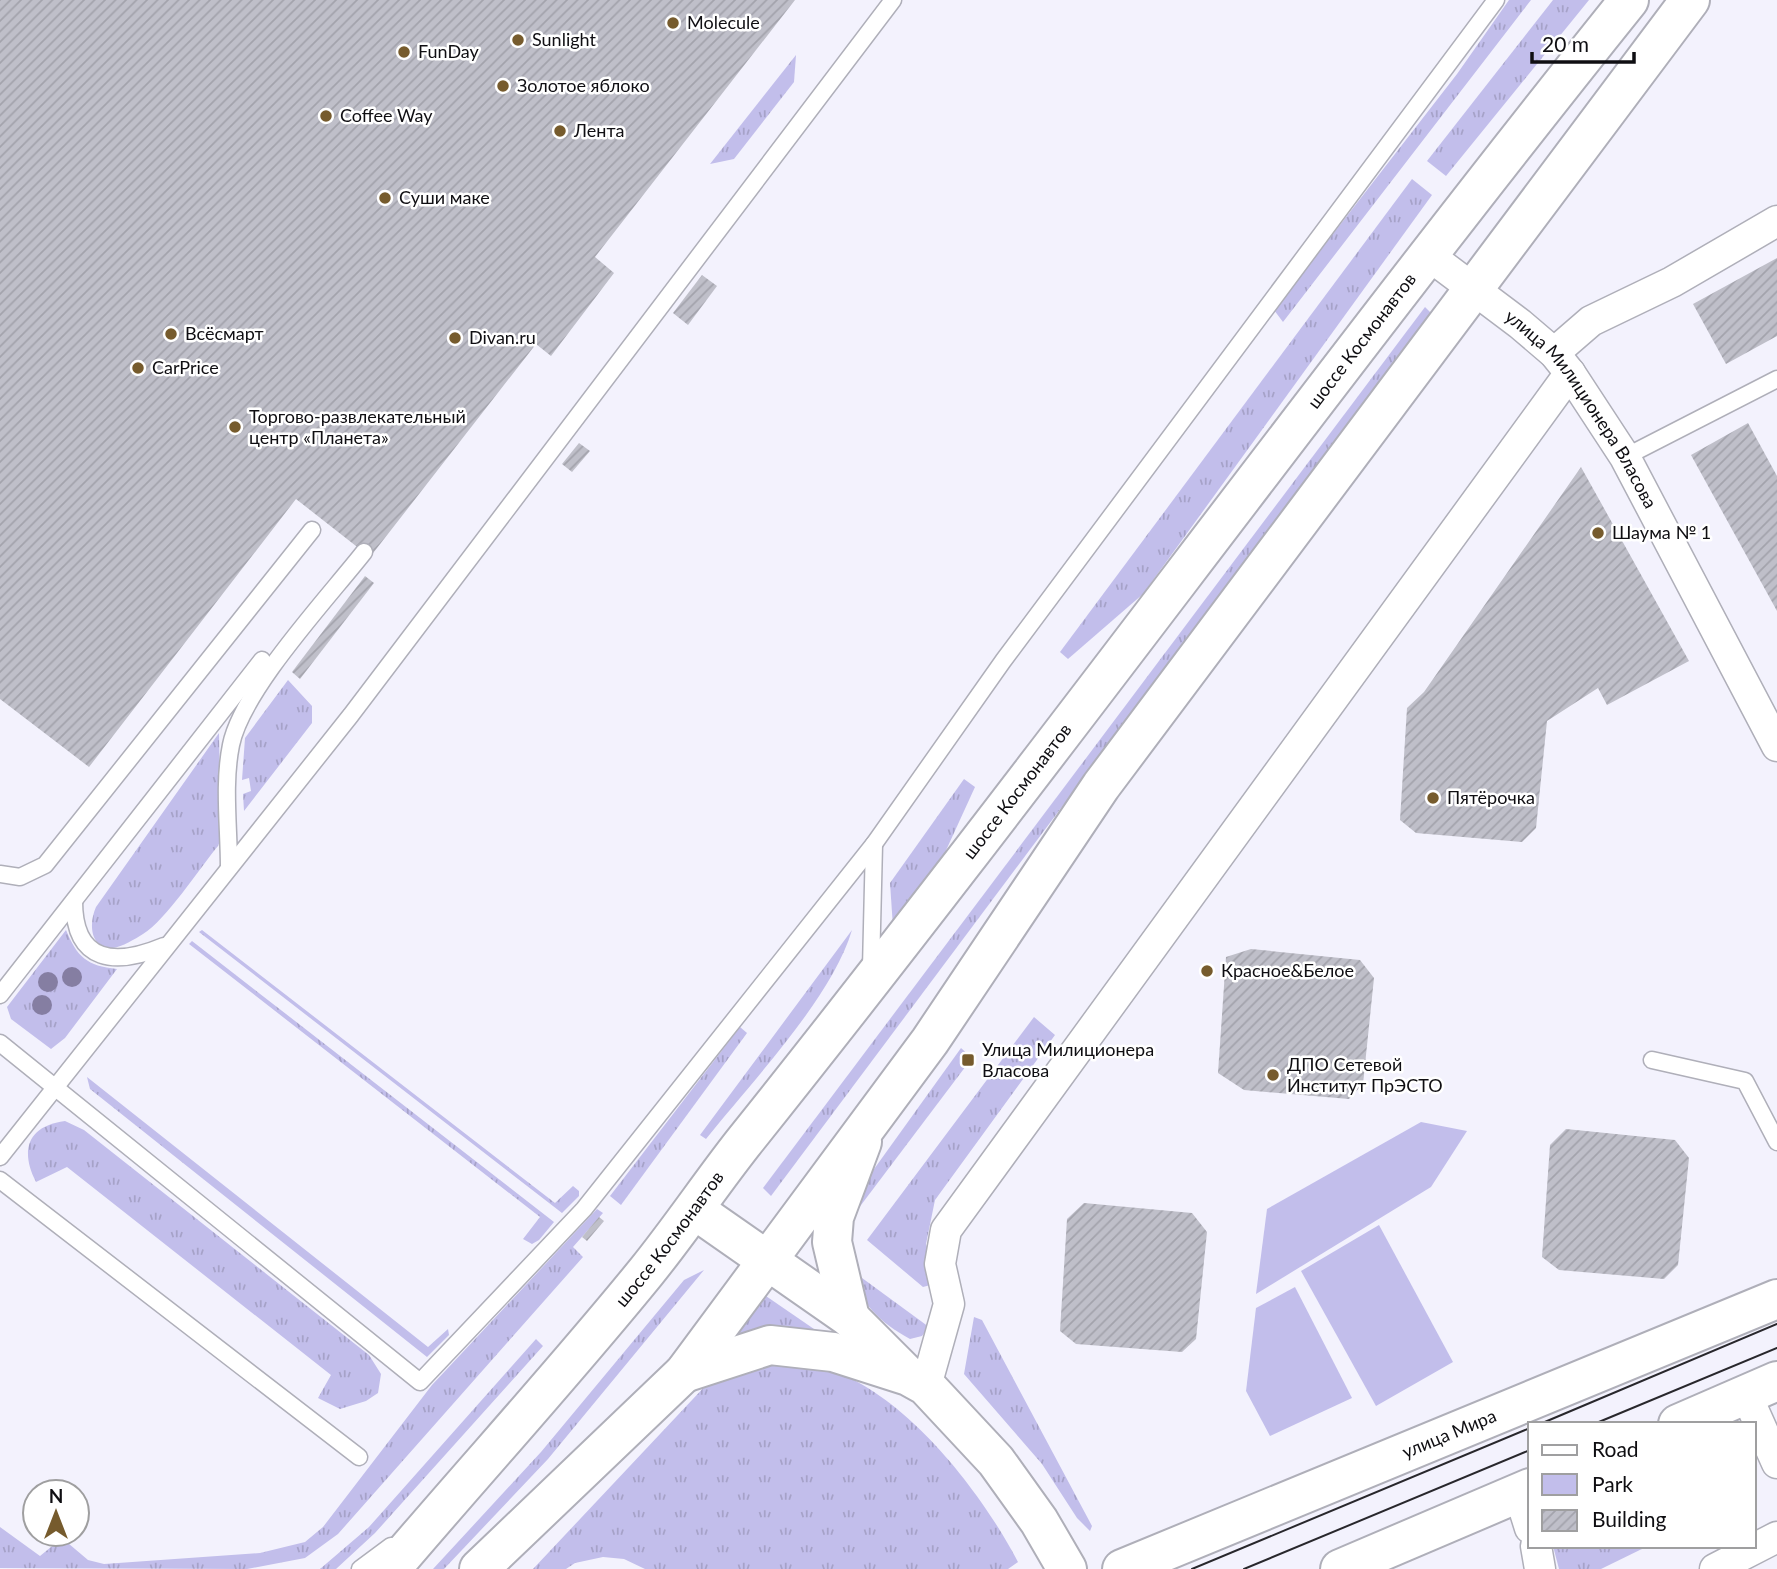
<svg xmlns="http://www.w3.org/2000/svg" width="1777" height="1569" viewBox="0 0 1777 1569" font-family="Lato,sans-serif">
  <defs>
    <pattern id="grass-tufts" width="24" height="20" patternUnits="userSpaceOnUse" patternTransform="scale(1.75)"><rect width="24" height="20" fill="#c2beeb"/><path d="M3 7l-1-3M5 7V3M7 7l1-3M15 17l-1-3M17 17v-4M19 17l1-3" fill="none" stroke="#a6a2c8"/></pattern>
    <pattern id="building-hatch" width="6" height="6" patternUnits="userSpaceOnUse" patternTransform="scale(1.75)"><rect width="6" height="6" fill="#bfbfc9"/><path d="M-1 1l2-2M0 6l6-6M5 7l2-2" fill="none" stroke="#a3a3ac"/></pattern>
  </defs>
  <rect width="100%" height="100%" fill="#f3f2fd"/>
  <!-- grass -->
  <g fill="url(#grass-tufts)">
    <polygon points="1509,0 1531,0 1283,322 1274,310 1457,74"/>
    <polygon points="1553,0 1589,0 1446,176 1427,161"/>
    <polygon points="796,55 794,82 734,159 710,164"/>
    <polygon points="1412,179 1432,195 1143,594 1068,659 1060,652"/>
    <polygon points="1425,307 1431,313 771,1196 763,1188"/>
    <polygon points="288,680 312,706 312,723 244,811 243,794 251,791 249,778 242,780 245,738"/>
    <path d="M219 733 221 839 218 846C199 869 166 920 143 934 135 939 122 947 113 948 89 949 89 922 96 907Z"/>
    <polygon points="964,779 975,787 932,881 893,927 890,883"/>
    <path d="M66 930C77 957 87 966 117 969L65 1038 51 1049 11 1019 7 1007Z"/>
    <polygon points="202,930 555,1203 573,1186 579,1191 579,1196 562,1213 199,932"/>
    <path d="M852 930C832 998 752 1081 706 1139L700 1135Z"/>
    <polygon points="192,941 554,1222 539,1240 532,1244 523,1239 540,1217 189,944"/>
    <polygon points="1034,1017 1055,1035 935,1200 926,1244 938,1283 923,1287 867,1240"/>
    <polygon points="740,1027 747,1033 621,1205 610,1196"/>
    <polygon points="961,1048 972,1058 855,1213 859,1190"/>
    <polygon points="87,1077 428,1347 448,1329 449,1335 427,1357 90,1089"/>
    <path d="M65 1121 84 1130 369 1355 381 1374 378 1393 366 1401 340 1409 318 1398 331 1375 67 1167 36 1182C20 1151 27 1126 65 1121Z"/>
    <polygon points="597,1209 603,1213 573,1247 583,1257 338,1534 305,1558 247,1569 0,1568 0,1527 40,1556 62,1538 88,1560 104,1564 260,1553 305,1542 323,1527 432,1385"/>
    <path d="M847 1267 929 1327 922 1336 910 1339C878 1322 860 1301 847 1267Z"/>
    <polygon points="704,1270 548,1459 444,1569 433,1569 541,1452 684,1280"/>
    <polygon points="763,1294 814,1329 810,1333 723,1343"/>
    <polygon points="974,1317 982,1320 1092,1526 1090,1531 1077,1518 1042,1464 964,1374"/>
    <polygon points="536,1339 543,1346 375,1533 336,1569 320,1569 369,1527"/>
    <path d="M780 1362C797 1365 817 1366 833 1371 909 1398 982 1493 1018 1562L1008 1569H645L624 1559 603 1557 575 1563 566 1569H533L708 1383Z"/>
    <polygon points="1553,1546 1648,1546 1601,1569 1559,1569"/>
  </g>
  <!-- park -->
  <g fill="#c2beeb">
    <polygon points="1421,1122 1467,1131 1431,1187 1256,1294 1267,1209"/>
    <polygon points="1379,1225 1453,1362 1376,1406 1301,1271"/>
    <polygon points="1295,1287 1352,1398 1270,1436 1246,1391 1256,1308"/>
  </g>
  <!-- building -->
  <g fill="url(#building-hatch)">
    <polygon points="0,0 795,0 595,257 614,273 551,356 536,344 370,557 296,499 89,767 0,699"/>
    <polygon points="1777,258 1777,336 1726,364 1693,304"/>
    <polygon points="702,275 717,286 688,325 673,313"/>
    <polygon points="1748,423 1777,476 1777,611 1691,455"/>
    <polygon points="579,443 590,451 572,472 562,464"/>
    <polygon points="1581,467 1689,661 1607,705 1598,688 1547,721 1536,828 1522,842 1416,833 1400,820 1407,708 1424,692"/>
    <polygon points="365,576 374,583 300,679 292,672"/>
    <polygon points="1251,949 1360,960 1374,978 1363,1084 1349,1099 1244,1090 1218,1073 1226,957"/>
    <polygon points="1566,1129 1675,1140 1689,1158 1678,1265 1664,1279 1559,1270 1542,1257 1550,1145"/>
    <polygon points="1084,1203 1192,1213 1207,1232 1196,1339 1182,1352 1076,1344 1060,1331 1067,1219"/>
    <polygon points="599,1217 604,1221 587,1241 582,1237"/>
  </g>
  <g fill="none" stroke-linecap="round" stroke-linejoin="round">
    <!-- service casing -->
    <g stroke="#afafb9" stroke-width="19">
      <g id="service">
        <polyline points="1625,457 1777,379"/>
        <path d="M229 868C229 828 223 784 231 745 242 690 327 599 364 552"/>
        <polyline points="0,874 20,877 45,865 312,530"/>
        <path d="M74 901C74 964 116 966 164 946"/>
        <polyline points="871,968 874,844"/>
        <polyline points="0,995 262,660"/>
        <polyline points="0,1043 420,1382 584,1209 874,844 1003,661 1496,0"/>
        <polyline points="1652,1060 1745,1081 1777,1142"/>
        <polyline points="0,1157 351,715 893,0"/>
        <polyline points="0,1180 359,1457"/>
        <polyline points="360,1569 391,1546"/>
      </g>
    </g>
    <!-- minor casing -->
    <g stroke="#afafb9" stroke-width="33">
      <g id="minor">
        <path id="s1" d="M1427 254 1520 324 1554 353 1570 373 1625 457 1777 746"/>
        <polyline points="1554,353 1591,321 1672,282 1777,221"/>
        <polyline points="926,1386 949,1304 940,1264 946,1230 1570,373"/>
        <polyline points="1746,1394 1777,1463"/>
        <polyline points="1519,1493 1530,1528"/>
        <polyline points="1536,1546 1540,1569"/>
        <polyline points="1715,1569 1777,1537"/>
      </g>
    </g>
    <!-- secondary casing -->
    <g stroke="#afafb9" stroke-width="42">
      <g id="secondary">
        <polyline points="695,1210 850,1318 904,1372"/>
        <polyline points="850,1318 832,1242 834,1217 862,1142"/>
        <polyline points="684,1373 770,1345 833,1352 908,1376 926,1386 996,1461 1039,1521 1067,1569"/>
        <polyline points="1678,1424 1777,1381"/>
        <path id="s2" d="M1122 1569 1777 1299"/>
        <polyline points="1340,1569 1530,1488"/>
      </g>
    </g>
    <!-- primary casing -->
    <g stroke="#afafb9" stroke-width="42">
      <g id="primary">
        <path id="s3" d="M391 1569C476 1469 564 1373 646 1272 680 1230 710 1185 743 1143 1044 767 1327 376 1629 0"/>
        <polyline points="479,1569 684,1373 930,1041 1101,786 1690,0"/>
      </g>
    </g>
    <!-- service -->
    <use href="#service" stroke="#fff" stroke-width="16"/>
    <!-- minor -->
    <use href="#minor" stroke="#fff" stroke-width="30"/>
    <!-- secondary -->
    <use href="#secondary" stroke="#fff" stroke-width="38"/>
    <!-- primary -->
    <use href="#primary" stroke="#fff" stroke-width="38"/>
    <!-- tram -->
    <g stroke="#28272c" stroke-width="2">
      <polyline points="1540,1424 1777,1324"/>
      <polyline points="1594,1424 1777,1348"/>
      <polyline points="1192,1569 1530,1428"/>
      <polyline points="1244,1569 1530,1450"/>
    </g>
  </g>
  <!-- trees -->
  <g fill="#857ea2">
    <circle cx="72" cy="977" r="10"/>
    <circle cx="48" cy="982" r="10"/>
    <circle cx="42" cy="1005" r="10"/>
  </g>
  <!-- markers -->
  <g fill="#765b2d" stroke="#fff" stroke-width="2.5">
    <circle cx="673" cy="23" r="7"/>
    <circle cx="518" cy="40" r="7"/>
    <circle cx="404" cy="52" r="7"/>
    <circle cx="503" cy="86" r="7"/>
    <circle cx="326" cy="116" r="7"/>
    <circle cx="560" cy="131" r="7"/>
    <circle cx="385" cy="198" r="7"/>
    <circle cx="171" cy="334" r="7"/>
    <circle cx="455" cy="338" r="7"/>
    <circle cx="138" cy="368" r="7"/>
    <circle cx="235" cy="427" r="7"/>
    <circle cx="1598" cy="533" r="7"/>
    <circle cx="1433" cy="798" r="7"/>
    <circle cx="1207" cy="971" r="7"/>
    <rect x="961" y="1053" width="14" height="14" rx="3.5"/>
    <circle cx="1273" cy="1075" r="7"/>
  </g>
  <g text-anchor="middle" stroke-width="5" stroke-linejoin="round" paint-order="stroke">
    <!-- poi labels -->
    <g font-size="18" fill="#0f0e12" stroke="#fff" text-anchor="start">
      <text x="687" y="29">Molecule</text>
      <text x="532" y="46">Sunlight</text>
      <text x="418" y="58">FunDay</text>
      <text x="517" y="92">Золотое яблоко</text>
      <text x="340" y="122">Coffee Way</text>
      <text x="574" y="137">Лента</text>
      <text x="399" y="204">Суши маке</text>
      <text x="185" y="340">Всёсмарт</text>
      <text x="469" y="344">Divan.ru</text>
      <text x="152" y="374">CarPrice</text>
      <text x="249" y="423">Торгово-развлекательный<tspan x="249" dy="21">центр «Планета»</tspan></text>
      <text x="1612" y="539">Шаума № 1</text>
      <text x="1447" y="804">Пятёрочка</text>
      <text x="1221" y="977">Красное&amp;Белое</text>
      <text x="982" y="1056">Улица Милиционера<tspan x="982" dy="21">Власова</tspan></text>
      <text x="1287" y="1071">ДПО Сетевой<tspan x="1287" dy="21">Институт ПрЭСТО</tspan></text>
    </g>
    <!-- street labels -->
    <g font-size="18" fill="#0f0e12" stroke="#fff">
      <text dy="6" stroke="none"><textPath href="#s3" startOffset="1566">шоссе Космонавтов</textPath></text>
      <text dy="6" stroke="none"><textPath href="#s1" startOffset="222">улица Милиционера Власова</textPath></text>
      <text dy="6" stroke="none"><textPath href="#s3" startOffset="999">шоссе Космонавтов</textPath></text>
      <text dy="6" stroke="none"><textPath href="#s3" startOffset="432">шоссе Космонавтов</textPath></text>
      <text dy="6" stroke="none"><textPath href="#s2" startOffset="354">улица Мира</textPath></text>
    </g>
  </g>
  <!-- legend -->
  <rect x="1528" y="1422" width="228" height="126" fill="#ffffff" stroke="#9f9fa0" stroke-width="2"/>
  <rect x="1542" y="1445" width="35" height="10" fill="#ffffff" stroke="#9f9fa0" stroke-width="2"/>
  <text x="1592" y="1457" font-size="21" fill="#0f0e12">Road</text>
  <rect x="1542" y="1474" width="35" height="21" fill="#c2beeb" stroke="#9f9fa0" stroke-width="2"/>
  <text x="1592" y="1492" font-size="21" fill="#0f0e12">Park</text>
  <rect x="1542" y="1510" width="35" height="21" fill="url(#building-hatch)" stroke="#9f9fa0" stroke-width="2"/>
  <text x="1592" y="1527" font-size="21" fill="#0f0e12">Building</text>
  <!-- north arrow -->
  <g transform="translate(56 1513)"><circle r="33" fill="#ffffff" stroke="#9f9fa0" stroke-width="2"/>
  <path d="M0-5L12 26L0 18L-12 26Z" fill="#765b2d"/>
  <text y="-10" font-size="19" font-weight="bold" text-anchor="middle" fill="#0f0e12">N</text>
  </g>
  <!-- scale -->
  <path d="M1532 52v10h102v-10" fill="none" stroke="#0f0e12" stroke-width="3.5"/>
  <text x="1542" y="52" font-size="21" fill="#0f0e12" stroke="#ffffff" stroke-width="5" paint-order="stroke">20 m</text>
</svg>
